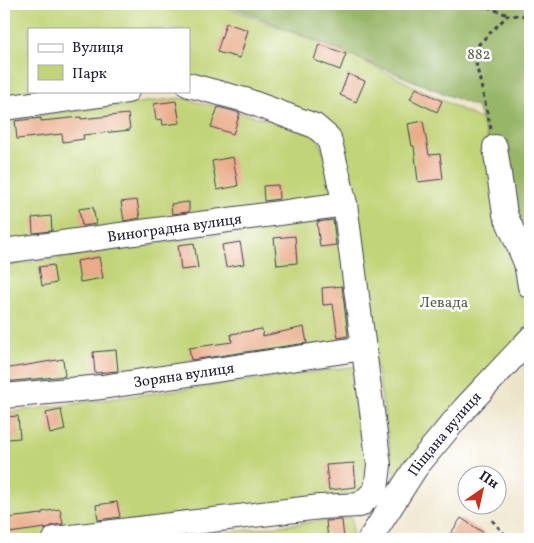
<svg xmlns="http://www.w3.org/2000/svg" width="534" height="543" viewBox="0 0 534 543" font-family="Vollkorn,serif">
  <rect width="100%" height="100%" fill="#fff"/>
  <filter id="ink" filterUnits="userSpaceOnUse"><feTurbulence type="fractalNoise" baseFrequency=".02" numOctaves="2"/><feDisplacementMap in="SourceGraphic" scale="10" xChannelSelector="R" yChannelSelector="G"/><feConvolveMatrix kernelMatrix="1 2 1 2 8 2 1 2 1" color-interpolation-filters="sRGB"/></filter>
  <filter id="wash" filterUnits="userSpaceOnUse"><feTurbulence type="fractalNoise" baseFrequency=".0096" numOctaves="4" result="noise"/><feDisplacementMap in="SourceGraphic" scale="20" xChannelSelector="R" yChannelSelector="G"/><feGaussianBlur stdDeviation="1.12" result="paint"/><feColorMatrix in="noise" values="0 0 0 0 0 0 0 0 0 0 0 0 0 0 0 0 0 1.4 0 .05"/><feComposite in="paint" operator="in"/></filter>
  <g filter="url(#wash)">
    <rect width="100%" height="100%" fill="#ece4c7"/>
    <!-- green -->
    <g fill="#c1d477" stroke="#727b59">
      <polygon points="4,4 218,4 351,55 484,121 515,271 524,270 530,309 524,334 395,480 339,135 189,89 189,29 29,29 29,91 131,91 4,107"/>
      <polygon points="181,98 282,123 318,137 341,203 4,254 4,119"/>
      <polygon points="343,216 363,351 4,397 4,266"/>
      <polygon points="359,366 373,490 91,539 4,539 4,413"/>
      <polygon points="352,517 352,539 172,539 184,538"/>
    </g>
    <!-- forest -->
    <polygon fill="#98b668" stroke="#5d6c52" points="226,4 530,4 530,258 477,107"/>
    <g id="blocks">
      <!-- building -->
      <g fill="#eaab88">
        <polygon points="226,23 248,30 240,58 217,52"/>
        <polygon points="319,44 346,54 340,70 314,60"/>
        <polygon points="348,74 365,81 356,102 340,95"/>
        <polygon points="416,88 442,101 437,112 410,99"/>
        <polygon points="176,101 180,123 163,125 162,119 156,120 154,104"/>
        <polygon points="218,107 240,113 233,134 211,127"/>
        <polygon points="128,114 130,130 83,135 84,139 63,142 62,134 17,139 15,121 41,118 41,121 81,117 81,119"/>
        <polygon points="423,121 429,155 440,154 443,179 418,182 414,146 412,146 408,124"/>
        <polygon points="233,157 238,186 217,190 212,161"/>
        <polygon points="278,185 279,199 264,201 263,186"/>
        <polygon points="137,200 140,218 124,221 121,202"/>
        <polygon points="189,202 189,212 172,214 171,204"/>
        <polygon points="93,207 96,224 82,226 79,209"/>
        <polygon points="51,216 52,231 33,233 32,218"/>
        <polygon points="333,220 336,245 320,247 317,222"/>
        <polygon points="295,236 297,263 277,265 274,238"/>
        <polygon points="240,242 244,264 226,267 222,245"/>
        <polygon points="194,243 198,268 181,270 178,245"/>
        <polygon points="99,257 103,278 80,282 77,261"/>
        <polygon points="53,265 56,283 42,286 39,267"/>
        <polygon points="342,286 348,336 338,338 333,304 323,305 322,288"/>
        <polygon points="304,327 307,343 191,360 189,348 232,342 231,334 262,329 263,336"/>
        <polygon points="116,350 118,371 95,373 93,352"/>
        <polygon points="63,359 65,376 4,382 4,369"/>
        <polygon points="61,410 65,430 50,434 46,413"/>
        <polygon points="18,416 20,438 7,439 4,417"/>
        <polygon points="354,463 356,487 329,490 326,465"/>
        <polygon points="117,502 120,517 98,520 96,505"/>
        <polygon points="60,509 63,524 53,525 45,530 45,528 9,533 8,518 42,514 42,512"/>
        <polygon points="461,518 493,539 447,539"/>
        <polygon points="342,520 344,539 328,539 326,521"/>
      </g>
    </g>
  </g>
  <g filter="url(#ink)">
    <use href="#blocks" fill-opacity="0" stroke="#403f50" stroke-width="1"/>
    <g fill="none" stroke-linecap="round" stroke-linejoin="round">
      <!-- minor casing -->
      <g stroke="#403f50" stroke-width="26">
        <g id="minor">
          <polyline points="4,108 127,91"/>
          <polyline points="495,147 505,214 526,263 530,286"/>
          <path id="s1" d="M4 251 345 204"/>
          <path id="s2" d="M4 396 102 387 364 348"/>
          <polyline points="55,539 320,507 360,505 376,490 379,465 345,204 329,138 315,126 245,100 189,85"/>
          <path id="s3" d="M370 539 416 467 465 408 530 339"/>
        </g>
      </g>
      <!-- path -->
      <g stroke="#403f50" stroke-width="3" stroke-dasharray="4 4" stroke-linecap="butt">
        <polyline points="480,4 508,15"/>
        <polyline points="491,129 473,50 508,15 530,16"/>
        <polyline points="492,520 509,539"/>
      </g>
      <!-- minor -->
      <use href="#minor" stroke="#fff" stroke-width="24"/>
    </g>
  </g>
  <g text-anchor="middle" stroke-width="5" stroke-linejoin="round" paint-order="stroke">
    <!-- park labels -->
    <g font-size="15" fill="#5a6050" stroke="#fff">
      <text x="479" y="59">882</text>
      <text x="444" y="307">Левада</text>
    </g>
    <!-- street labels -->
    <g font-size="15" fill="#22223b" stroke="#fff">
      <text dy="5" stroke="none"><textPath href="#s1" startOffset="172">Виноградна вулиця</textPath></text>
      <text dy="5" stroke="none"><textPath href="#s2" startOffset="181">Зоряна вулиця</textPath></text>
      <text dy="5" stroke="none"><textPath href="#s3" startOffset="129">Піщана вулиця</textPath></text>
    </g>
  </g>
  <!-- margin -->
  <rect width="534" height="543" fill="none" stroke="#fff" stroke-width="20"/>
  <!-- legend -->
  <rect x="28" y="28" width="162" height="65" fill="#ffffff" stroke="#a7a7b1"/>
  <rect x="38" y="44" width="25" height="8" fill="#ffffff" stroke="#a7a7b1"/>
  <text x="72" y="52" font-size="15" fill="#22223b">Вулиця</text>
  <rect x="38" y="65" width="25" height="15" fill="#c1d477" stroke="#a7a7b1"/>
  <text x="72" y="78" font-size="15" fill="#22223b">Парк</text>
  <!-- north arrow -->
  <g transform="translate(482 490) rotate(34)"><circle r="24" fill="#ffffff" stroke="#a7a7b1"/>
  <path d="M0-4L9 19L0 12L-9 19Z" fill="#c8321e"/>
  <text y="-8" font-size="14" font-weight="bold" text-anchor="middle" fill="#22223b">Пн</text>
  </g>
</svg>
